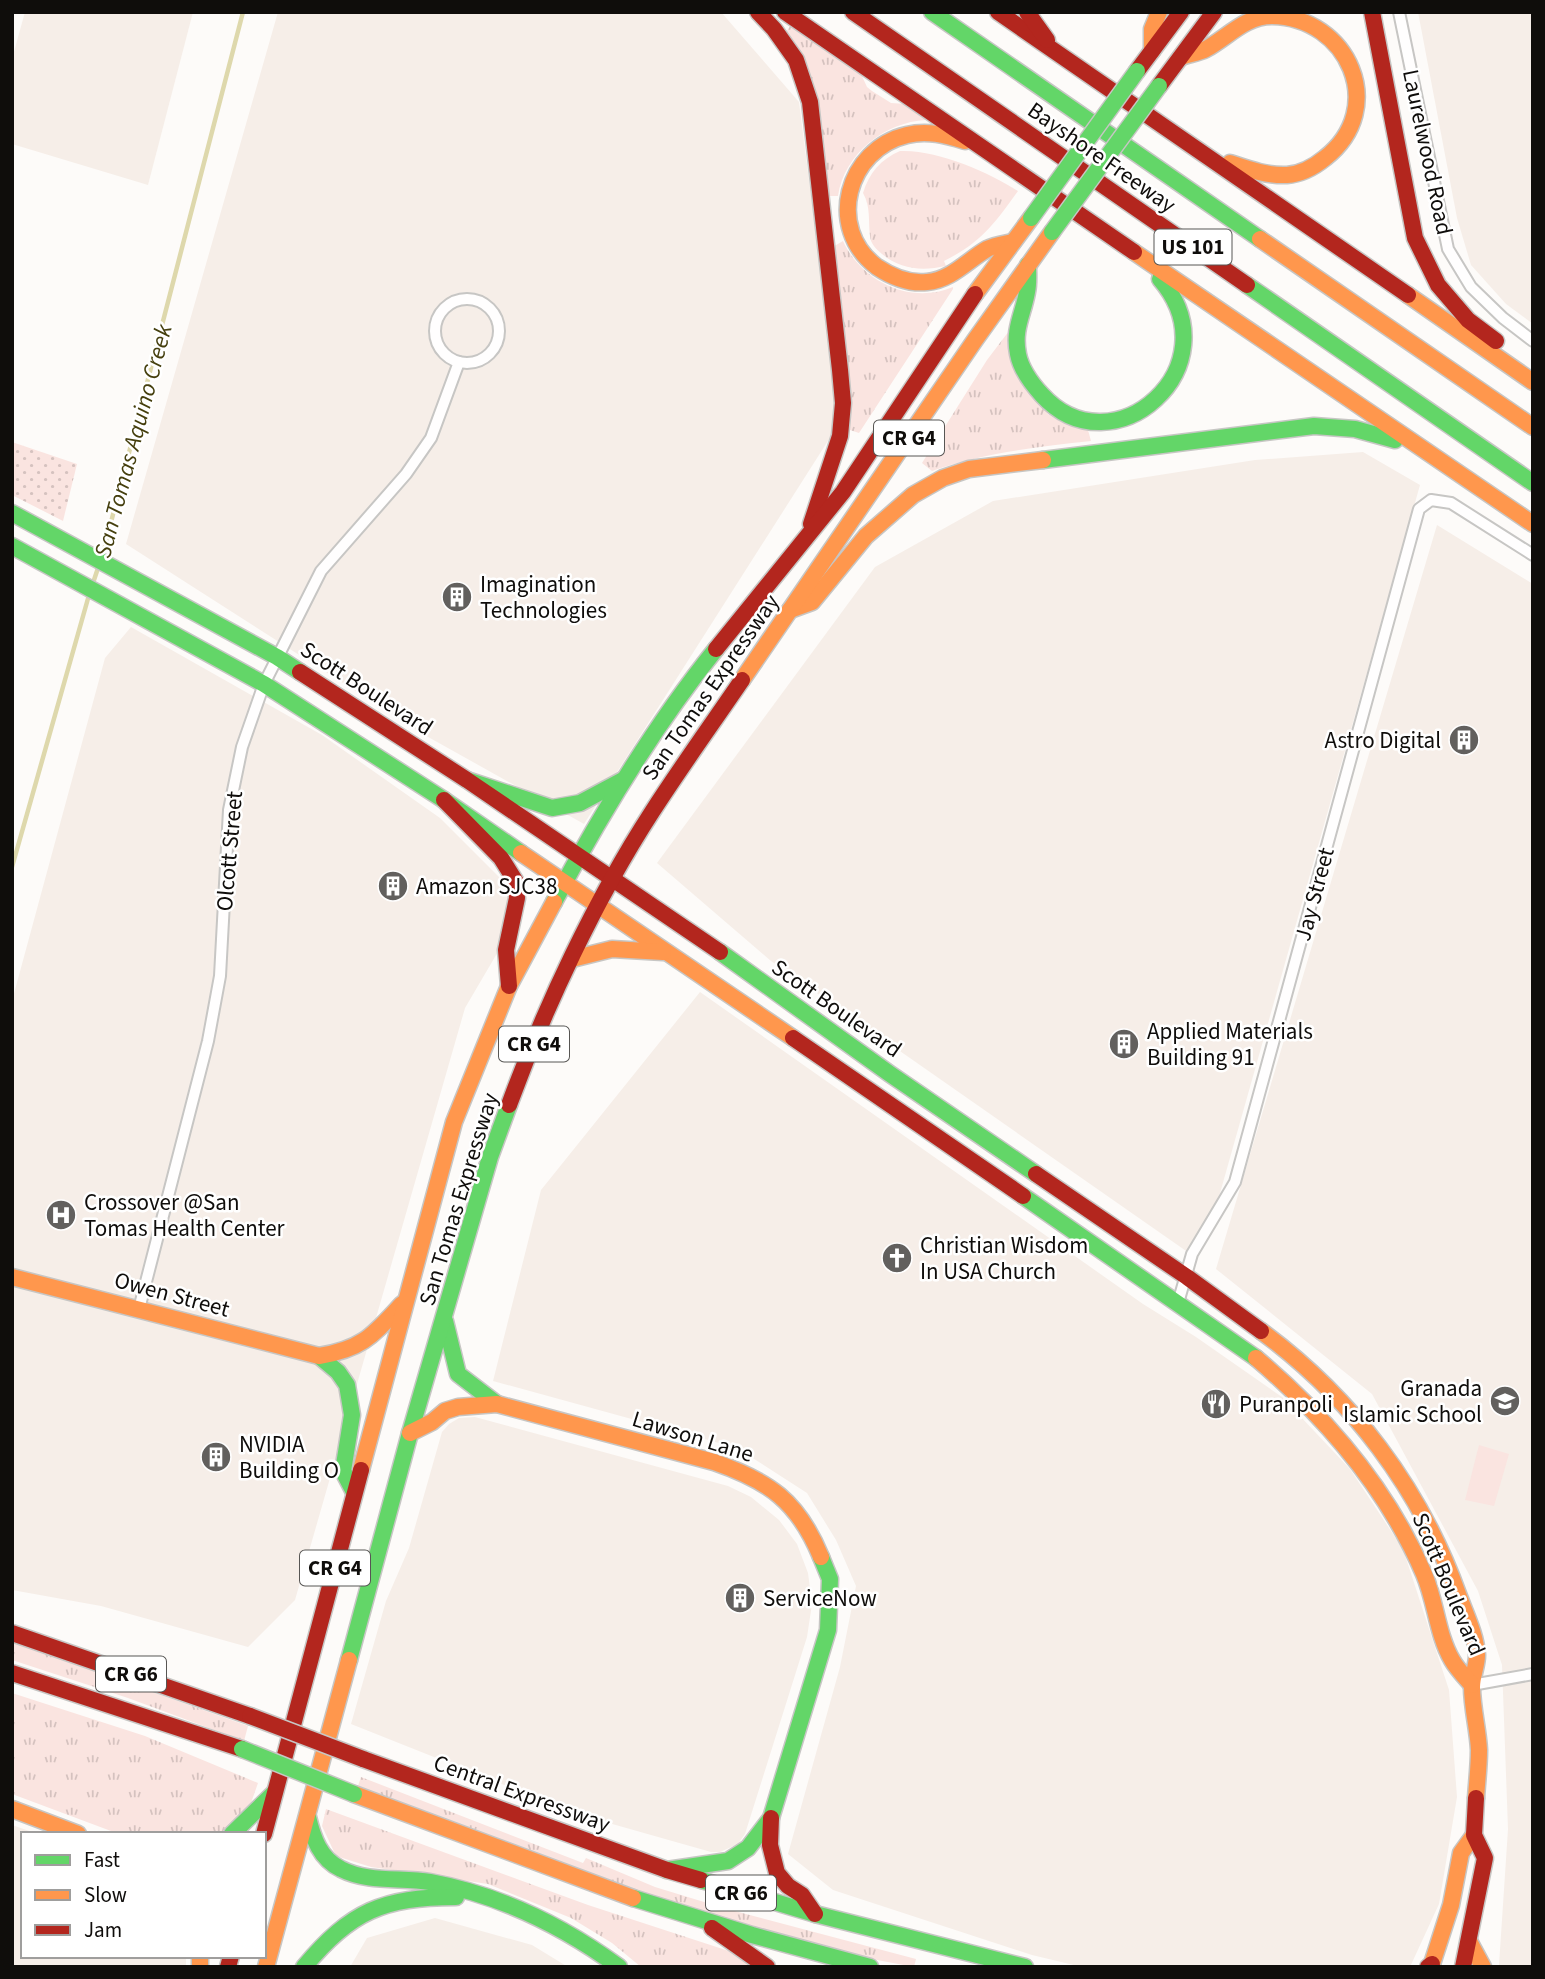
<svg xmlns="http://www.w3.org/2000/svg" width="1545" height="1979" viewBox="0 0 1545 1979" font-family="'Source Sans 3',sans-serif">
  <defs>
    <pattern id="grass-tufts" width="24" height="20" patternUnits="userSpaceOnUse" patternTransform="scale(1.75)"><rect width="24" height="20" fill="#fae4e0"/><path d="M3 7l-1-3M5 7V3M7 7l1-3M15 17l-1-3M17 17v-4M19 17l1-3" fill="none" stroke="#d5c2bf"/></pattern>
    <pattern id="park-dots" width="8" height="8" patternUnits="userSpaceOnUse" patternTransform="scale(1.75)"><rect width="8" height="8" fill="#fae4e0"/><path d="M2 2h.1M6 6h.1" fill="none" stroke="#d5c2bf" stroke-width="1.8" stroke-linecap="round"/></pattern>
  </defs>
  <rect width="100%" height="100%" fill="#fdfbf9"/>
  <!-- built -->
  <g fill="#f6eee8">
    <polygon points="25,12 193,12 148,185 12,144 12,59"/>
    <polygon points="278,12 721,12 799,102 840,422 584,824 421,733 126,544"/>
    <polygon points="1418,12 1533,12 1533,324 1506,304 1471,265 1457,218"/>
    <polygon points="1363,452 1420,485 1213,1218 1189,1253 771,961 657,863 875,567 993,501 1255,460"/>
    <polygon points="1437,525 1533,584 1533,1967 1499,1965 1508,1829 1502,1665 1478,1591 1372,1394 1216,1269"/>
    <polygon points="131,627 322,735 440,818 526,904 465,1008 295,1600 248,1647 101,1606 12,1590 12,1001 105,658"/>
    <polygon points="700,992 1143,1304 1196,1337 1282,1397 1350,1469 1403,1549 1449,1690 1457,1797 1439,1904 1410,1967 1082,1967 1032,1955 833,1890 788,1854 840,1667 856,1586 836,1540 807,1493 737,1448 493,1381 541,1190"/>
    <polygon points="475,1417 728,1486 751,1497 779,1520 797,1544 808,1573 812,1604 807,1637 745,1834 738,1844 720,1852 711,1852 577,1814 351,1724 386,1601 409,1548 442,1432 449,1424 459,1418"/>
    <polygon points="12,1825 38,1834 23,1834 23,1956 186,1956 186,1967 12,1967"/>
    <polygon points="435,1918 532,1945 568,1967 350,1967 367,1938"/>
  </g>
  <!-- grass -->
  <g fill="url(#grass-tufts)">
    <path d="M791 25 861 74 867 87 872 91 891 103 906 104 926 120C885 122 844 154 838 196H830L783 36Z"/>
    <path d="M900 151C936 149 989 172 1018 191 994 224 982 242 944 261L946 266C923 271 901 270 882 254 877 250 870 243 870 236 868 221 871 207 863 193 869 173 881 159 900 151Z"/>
    <path d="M843 241C862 282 911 305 953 287V289L859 433 847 429 831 248Z"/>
    <path d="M1009 331 1048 414 1061 422 1088 430 1091 441C1037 447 983 453 932 471L922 463 987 360Z"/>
    <polygon points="12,1642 248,1726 244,1741 128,1698 12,1660"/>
    <polygon points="12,1693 145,1736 258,1783 251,1803 220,1834 119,1834 12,1794"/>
    <polygon points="361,1777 583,1863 586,1858 655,1887 727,1909 916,1959 914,1967 872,1959 752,1926 600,1879 358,1786"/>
    <polygon points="326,1809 588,1905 738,1954 757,1967 641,1967 612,1943 571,1918 488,1884 371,1867 336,1856 322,1826"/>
  </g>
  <!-- park -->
  <polygon fill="url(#park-dots)" points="12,442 77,464 63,521 12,495"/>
  <!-- pitch -->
  <polygon fill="#fae4e0" points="1479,1445 1509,1454 1494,1506 1465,1500"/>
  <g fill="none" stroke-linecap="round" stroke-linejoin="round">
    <!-- stream -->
    <g stroke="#ded8ac" stroke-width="4.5">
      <polyline points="102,557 243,12"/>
      <polyline points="93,583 99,565"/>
      <polyline points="12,867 89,595"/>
    </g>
    <!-- street casing -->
    <g stroke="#c7c6c4" stroke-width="14">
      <g id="street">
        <polyline points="1399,12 1448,249 1471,287 1503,318 1533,341"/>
        <circle cx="467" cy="331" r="32"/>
        <polyline points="1178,1303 1192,1254 1235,1182 1419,509 1431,500 1451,503 1533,555"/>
        <polyline points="139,1309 208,1041 220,976 229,810 242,747 264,684 321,571 406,474 431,438 459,362"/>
        <polyline points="1472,1685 1533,1674"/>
      </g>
    </g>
    <!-- fast casing -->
    <g stroke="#c7c6c4" stroke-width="19">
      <g id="fast">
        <polyline points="932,12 1260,239"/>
        <path d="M1028 265C1028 274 1029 283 1027 292 1023 315 1013 329 1018 354 1021 370 1031 383 1042 395 1113 473 1235 366 1160 279"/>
        <polyline points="1247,285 1533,483"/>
        <polyline points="1043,460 1314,426 1355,429 1395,440"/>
        <polyline points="12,513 277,657 300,672"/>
        <polyline points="12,546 264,684 444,800 521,853"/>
        <polyline points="467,780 552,808 580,803 623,780"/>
        <path d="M554 902C601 814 653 727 716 649"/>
        <polyline points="720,952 890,1074 1036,1174"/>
        <polyline points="1023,1196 1256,1358"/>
        <polyline points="445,1321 458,1374 497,1404"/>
        <polyline points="319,1356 338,1372 347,1385 352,1415 343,1471 354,1492"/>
        <polyline points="349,1660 410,1433 490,1157 509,1105"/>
        <path d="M308 1817C313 1838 320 1859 341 1869 368 1883 401 1877 430 1882 500 1895 563 1926 619 1967"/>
        <polyline points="232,1834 275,1792"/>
        <polyline points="667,1870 728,1861 748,1848 771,1818 828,1630 830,1579 821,1557"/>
        <polyline points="701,1880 815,1914 1025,1967"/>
        <polyline points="633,1898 752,1935 870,1967"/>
        <path d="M304 1967C351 1911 383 1897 456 1897"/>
      </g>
    </g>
    <!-- slow casing -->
    <g stroke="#c7c6c4" stroke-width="19">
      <g id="slow">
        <polyline points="1152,51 1152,29 1159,12"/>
        <path d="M1181 57C1189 54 1198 53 1206 49 1228 37 1245 16 1272 16 1348 17 1389 108 1325 158 1314 167 1301 174 1287 175 1267 176 1248 169 1230 163"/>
        <path d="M965 141C946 135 927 130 907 135 847 149 825 228 877 267 892 277 909 284 927 282 951 280 968 260 987 249 995 245 1004 244 1013 242"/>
        <polyline points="1260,239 1533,427"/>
        <polyline points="1134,252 1533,524"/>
        <polyline points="975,294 1031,218"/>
        <polyline points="1408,295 1533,382"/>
        <polyline points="790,610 812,602 866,536 913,495 943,478 969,469 1043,460"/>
        <polyline points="742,680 975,340 1052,232"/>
        <polyline points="521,853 793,1038"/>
        <polyline points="572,959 612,949 663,952"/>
        <path d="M12 1277 319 1356C363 1349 373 1335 402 1304"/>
        <path d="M1261 1331C1352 1398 1420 1488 1458 1594 1465 1613 1476 1635 1477 1655 1477 1666 1472 1676 1472 1687 1472 1708 1478 1729 1479 1750 1479 1766 1477 1782 1476 1798"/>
        <path d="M1256 1358C1327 1418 1387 1488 1424 1574 1436 1602 1437 1634 1452 1660 1457 1669 1465 1677 1472 1685"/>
        <path d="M410 1433 432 1422 445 1411 458 1407 497 1404 714 1462C769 1481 798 1501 821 1557"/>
        <polyline points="361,1470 454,1122 509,986 554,902"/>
        <polyline points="354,1794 633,1898"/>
        <polyline points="12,1809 78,1834"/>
        <polyline points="1469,1941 1483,1967"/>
        <polyline points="200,1956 200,1967"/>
        <polyline points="266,1967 349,1660"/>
        <polyline points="1431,1967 1451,1905 1461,1853 1474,1835"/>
      </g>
    </g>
    <!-- jam casing -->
    <g stroke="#c7c6c4" stroke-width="19">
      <g id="jam">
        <polyline points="758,12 774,29 796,60 810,102 840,370 843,403 840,436 811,524"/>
        <polyline points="785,12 1134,252"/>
        <polyline points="853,12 1247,285"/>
        <polyline points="998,12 1408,295"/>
        <polyline points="1027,12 1047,40"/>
        <polyline points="1372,12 1415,238 1438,285 1468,320 1496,341"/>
        <polyline points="1137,71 1181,12"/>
        <polyline points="1159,86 1214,12"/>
        <polyline points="716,649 843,492 975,294"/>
        <polyline points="300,672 467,780 720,952"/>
        <polyline points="444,800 501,858 516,882 517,898 506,950 509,986"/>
        <polyline points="793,1038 1023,1196"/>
        <path d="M509 1105C545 1007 595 900 652 812 681 767 712 724 742 680"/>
        <polyline points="1036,1174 1187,1277 1261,1331"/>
        <polyline points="12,1633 250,1716"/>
        <polyline points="12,1673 242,1749"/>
        <polyline points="363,1759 667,1870 701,1880"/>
        <polyline points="771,1818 770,1845 777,1873 788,1886 802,1895 815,1914"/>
        <polyline points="264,1834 361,1470"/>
        <polyline points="712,1928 767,1967"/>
        <polyline points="228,1967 231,1956"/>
        <polyline points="1428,1967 1432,1964"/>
        <polyline points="1463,1967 1485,1858 1474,1835 1476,1798"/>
      </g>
    </g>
    <!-- street -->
    <use href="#street" stroke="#fffefe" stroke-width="10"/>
    <!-- fast -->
    <use href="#fast" stroke="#63d668" stroke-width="16"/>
    <!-- slow -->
    <use href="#slow" stroke="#ff974d" stroke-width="16"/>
    <!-- jam -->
    <use href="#jam" stroke="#b3261e" stroke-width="16"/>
    <!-- fast-bridge casing -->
    <g stroke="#c7c6c4" stroke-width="19" stroke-linecap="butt">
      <g id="fast-bridge">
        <polyline points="1031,218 1137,71"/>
        <polyline points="1052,232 1159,86"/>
        <polyline points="242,1749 354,1794"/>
      </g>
    </g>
    <!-- jam-bridge casing -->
    <g stroke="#c7c6c4" stroke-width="19" stroke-linecap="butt">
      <polyline id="jam-bridge" points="250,1716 363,1759"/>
    </g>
    <!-- fast-bridge -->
    <use href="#fast-bridge" stroke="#63d668" stroke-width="16"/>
    <!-- jam-bridge -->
    <use href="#jam-bridge" stroke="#b3261e" stroke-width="16"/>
  </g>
  <!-- icons -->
  <defs>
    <g id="building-disc" transform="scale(1.575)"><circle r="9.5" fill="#62605e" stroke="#fff"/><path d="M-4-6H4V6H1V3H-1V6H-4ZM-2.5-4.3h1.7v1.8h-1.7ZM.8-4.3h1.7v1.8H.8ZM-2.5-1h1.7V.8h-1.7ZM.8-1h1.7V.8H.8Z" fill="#fff"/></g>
    <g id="hospital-disc" transform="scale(1.575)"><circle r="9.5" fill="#62605e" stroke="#fff"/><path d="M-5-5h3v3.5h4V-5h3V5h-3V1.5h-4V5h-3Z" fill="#fff"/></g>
    <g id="church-disc" transform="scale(1.575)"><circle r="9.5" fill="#62605e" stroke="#fff"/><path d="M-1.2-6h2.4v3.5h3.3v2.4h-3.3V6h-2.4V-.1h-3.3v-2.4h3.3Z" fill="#fff"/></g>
    <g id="school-disc" transform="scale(1.575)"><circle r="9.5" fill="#62605e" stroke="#fff"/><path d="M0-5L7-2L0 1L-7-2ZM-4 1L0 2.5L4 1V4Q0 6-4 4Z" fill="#fff"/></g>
    <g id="restaurant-disc" transform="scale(1.575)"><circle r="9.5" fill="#62605e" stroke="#fff"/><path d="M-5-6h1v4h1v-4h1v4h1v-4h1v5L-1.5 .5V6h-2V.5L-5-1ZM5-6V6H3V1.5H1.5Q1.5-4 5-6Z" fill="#fff"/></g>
  </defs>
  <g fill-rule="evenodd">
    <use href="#building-disc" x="457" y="597"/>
    <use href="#building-disc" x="1464" y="740"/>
    <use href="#building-disc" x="393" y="886"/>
    <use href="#building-disc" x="1124" y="1044"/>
    <use href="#hospital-disc" x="61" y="1215"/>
    <use href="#church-disc" x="897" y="1258"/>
    <use href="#school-disc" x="1505" y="1401"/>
    <use href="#restaurant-disc" x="1216" y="1404"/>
    <use href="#building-disc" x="216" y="1457"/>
    <use href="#building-disc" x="740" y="1598"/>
  </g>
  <g text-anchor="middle" stroke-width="5" stroke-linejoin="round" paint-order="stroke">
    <!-- shield labels -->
    <g fill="#fff" stroke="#575654" stroke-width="2">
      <rect x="1154.5" y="229.5" width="77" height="35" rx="5"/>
      <rect x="874" y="420.5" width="70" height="35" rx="5"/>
      <rect x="499" y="1026.5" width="70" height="35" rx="5"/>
      <rect x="300" y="1550.5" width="70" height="35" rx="5"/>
      <rect x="96" y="1656.5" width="70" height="35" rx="5"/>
      <rect x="706" y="1875.5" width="70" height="35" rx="5"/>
    </g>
    <g font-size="21" font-weight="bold" fill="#0f0d0b">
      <text x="1193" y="254">US 101</text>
      <text x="909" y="445">CR G4</text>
      <text x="534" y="1051">CR G4</text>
      <text x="335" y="1575">CR G4</text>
      <text x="131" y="1681">CR G6</text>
      <text x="741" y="1900">CR G6</text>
    </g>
    <!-- street labels -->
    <g font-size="23" fill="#0f0d0b" stroke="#fff">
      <text transform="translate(1428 152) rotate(78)" y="8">Laurelwood Road</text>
      <text transform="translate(1102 157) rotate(35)" y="8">Bayshore Freeway</text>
      <text transform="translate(710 687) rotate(-55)" y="8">San Tomas Expressway</text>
      <text transform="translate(367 688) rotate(33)" y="8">Scott Boulevard</text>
      <text transform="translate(229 851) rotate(-85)" y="8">Olcott Street</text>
      <text transform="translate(1314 894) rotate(-75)" y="8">Jay Street</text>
      <text transform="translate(837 1008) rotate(35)" y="8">Scott Boulevard</text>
      <text transform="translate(458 1199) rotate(-73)" y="8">San Tomas Expressway</text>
      <text transform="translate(172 1294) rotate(15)" y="8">Owen Street</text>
      <text transform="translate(693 1436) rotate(17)" y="8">Lawson Lane</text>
      <text transform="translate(1449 1584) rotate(67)" y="8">Scott Boulevard</text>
      <text transform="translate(522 1793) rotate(20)" y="8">Central Expressway</text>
    </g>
    <!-- poi labels -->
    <g font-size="23" fill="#0f0d0b" stroke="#fff" text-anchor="start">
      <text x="480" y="592">Imagination<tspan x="480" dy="26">Technologies</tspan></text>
      <text x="1441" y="748" text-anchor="end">Astro Digital</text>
      <text x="416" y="894">Amazon SJC38</text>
      <text x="1147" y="1039">Applied Materials<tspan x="1147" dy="26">Building 91</tspan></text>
      <text x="84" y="1210">Crossover @San<tspan x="84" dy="26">Tomas Health Center</tspan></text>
      <text x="920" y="1253">Christian Wisdom<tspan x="920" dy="26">In USA Church</tspan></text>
      <text x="1482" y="1396" text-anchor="end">Granada<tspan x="1482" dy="26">Islamic School</tspan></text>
      <text x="1239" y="1412">Puranpoli</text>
      <text x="239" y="1452">NVIDIA<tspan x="239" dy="26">Building O</tspan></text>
      <text x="763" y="1606">ServiceNow</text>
    </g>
    <!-- water labels -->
    <g font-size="24" font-style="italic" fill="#453f0e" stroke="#fff">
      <text transform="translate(133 441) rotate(-75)" y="8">San Tomas Aquino Creek</text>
    </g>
  </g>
  <!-- border -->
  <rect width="1545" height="1979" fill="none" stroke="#0f0d0b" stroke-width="28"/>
  <!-- legend -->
  <rect x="21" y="1832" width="245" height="126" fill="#ffffff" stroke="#9f9e9d" stroke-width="2"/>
  <rect x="35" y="1855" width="35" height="10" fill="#63d668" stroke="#9f9e9d" stroke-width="2"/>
  <text x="84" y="1867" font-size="21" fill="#0f0d0b">Fast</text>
  <rect x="35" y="1890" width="35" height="10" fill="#ff974d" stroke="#9f9e9d" stroke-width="2"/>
  <text x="84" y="1902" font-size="21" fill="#0f0d0b">Slow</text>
  <rect x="35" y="1925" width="35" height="10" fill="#b3261e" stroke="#9f9e9d" stroke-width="2"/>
  <text x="84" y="1937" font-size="21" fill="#0f0d0b">Jam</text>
</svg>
